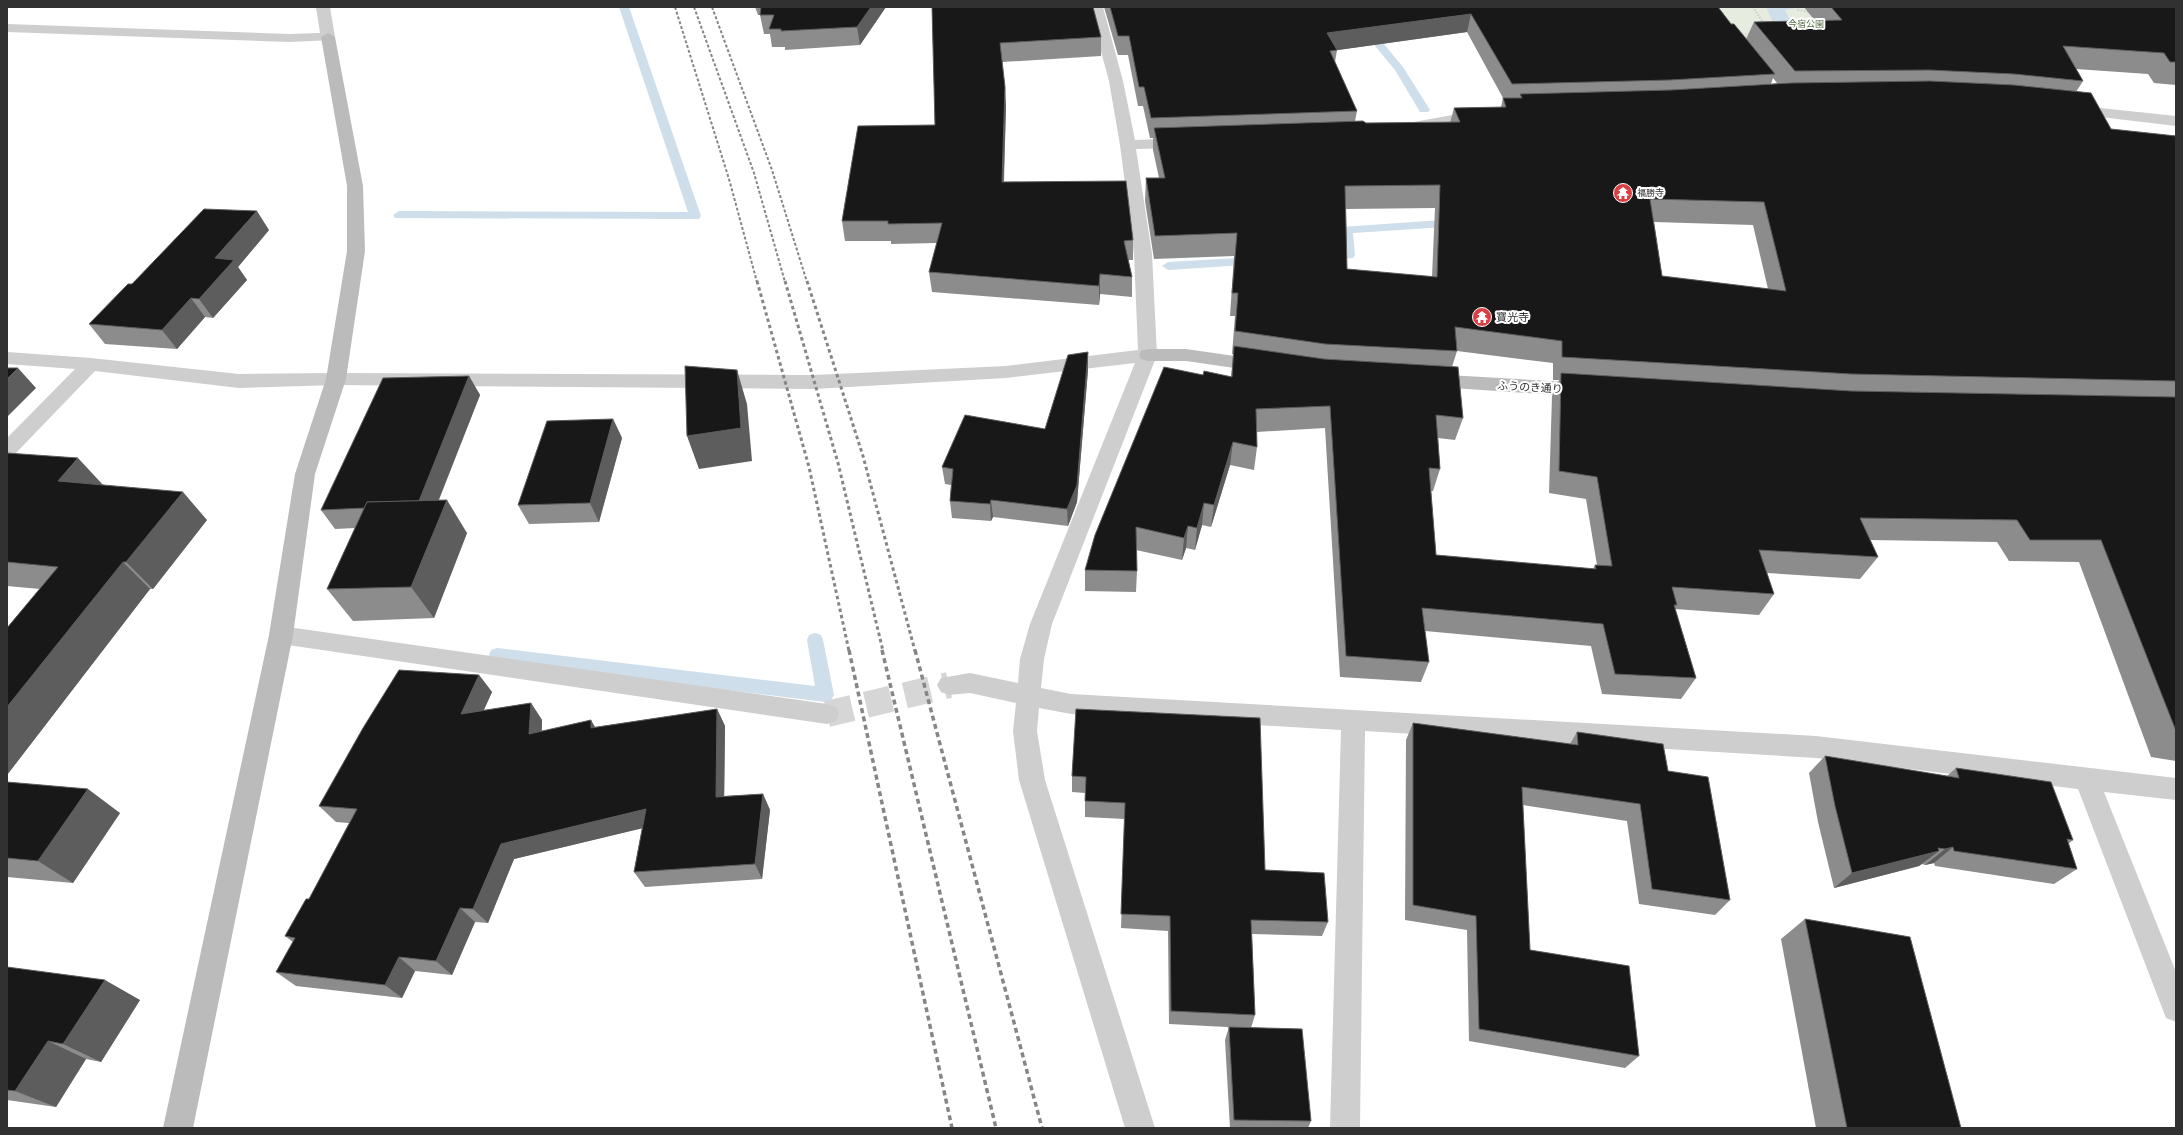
<svg xmlns="http://www.w3.org/2000/svg" width="2183" height="1135" viewBox="0 0 2183 1135" font-family="'PT Sans','Noto Sans JP',sans-serif">
  <rect width="100%" height="100%" fill="#fff"/>
  <!-- green -->
  <polygon fill="#e6ede0" points="1718,7 1870,7 1744,40"/>
  <!-- water -->
  <polygon fill="#cedeeb" points="1766,7 1824,7 1795,8 1785,10 1794,28 1775,27"/>
  <g fill="none" stroke-linecap="round" stroke-linejoin="round">
    <!-- stream -->
    <g fill="#cedeeb" fill-rule="evenodd">
      <polygon points="619,7 629,7 701,216 699,219 395,218 393,215 399,211 688,212"/>
      <polygon points="1343,7 1353,7 1403,67 1430,110 1428,112 1420,112 1395,70"/>
      <polygon points="1456,219 1462,223 1460,226 1353,233 1355,255 1353,258 1325,260 1319,256 1325,252 1342,251 1340,230 1342,227"/>
      <polygon points="1256,257 1260,258 1262,261 1260,264 1168,270 1162,266 1168,262"/>
      <polygon points="815,633 821,635 823,640 834,695 831,700 825,702 497,662 491,660 489,655 491,650 497,648 815,686 807,640 809,635"/>
    </g>
    <!-- street-tunnel -->
    <polyline stroke="#d6d6d6" stroke-width="26" stroke-dasharray="26 14" stroke-linecap="butt" points="827,714 949,685"/>
    <!-- path -->
    <g stroke="#cecece" stroke-width="2" stroke-dasharray="1.5 1.5" stroke-linecap="butt">
      <polyline points="1753,7 1764,24"/>
      <polyline points="1797,7 1798,10 1810,12"/>
      <polyline points="1739,35 1750,34"/>
    </g>
    <!-- street -->
    <g fill="#cecece" fill-rule="evenodd">
      <polygon points="316,7 330,7 335,37 333,40 289,42 7,32 7,24 289,34 320,33"/>
      <polygon points="1089,7 1103,7 1123,81 1135,140 1183,138 1189,140 1191,143 1189,146 1183,148 1136,149 1152,254 1157,355 1052,624 1044,659 1041,688 1071,694 1816,736 2176,778 2176,800 2104,792 2176,972 2176,1022 2166,1018 2078,789 1816,758 1365,731 1360,1128 1330,1128 1341,730 1071,714 1039,708 1037,731 1045,780 1155,1128 1125,1128 1019,780 1013,731 1016,703 970,693 949,695 941,692 937,685 941,678 970,673 1018,683 1020,659 1030,624 1135,363 1006,378 814,389 336,385 239,388 95,371 14,455 7,457 7,438 75,369 7,364 7,352 91,358 239,374 336,373 814,375 1006,366 1138,350 1134,254 1120,145 1109,81"/>
      <polygon points="2072,105 2176,116 2176,126 2067,113 2064,110 2067,107"/>
      <polygon points="1480,110 1485,112 1488,115 1485,118 1408,133 1403,131 1400,128 1403,125 1408,123"/>
      <polygon points="281,626 827,704 836,707 839,714 836,721 827,724 281,644 273,642 269,635 273,628"/>
    </g>
    <!-- secondary -->
    <g fill="#bbb" fill-rule="evenodd">
      <polygon points="328,33 335,37 363,186 365,251 346,379 315,474 293,635 193,1128 163,1128 269,635 295,474 326,379 347,251 347,186 321,37"/>
      <polygon points="1148,349 1186,349 1262,360 1269,362 1271,366 1269,370 1262,372 1186,361 1148,361 1141,359 1139,355 1141,351"/>
      <polygon points="1430,374 1585,383 1592,385 1595,390 1592,395 1585,397 1423,386 1420,381 1423,376"/>
    </g>
    <!-- rail-far2 -->
    <g stroke="#868686" stroke-width="2" stroke-dasharray="3 2" stroke-linecap="butt">
      <polyline points="675,7 729,179 757,282"/>
      <polyline points="694,7 754,173 785,282"/>
      <polyline points="712,7 772,170 807,282"/>
    </g>
    <!-- rail-far1 -->
    <g stroke="#868686" stroke-width="3" stroke-dasharray="3.5 3" stroke-linecap="butt">
      <polyline points="757,281 809,467 849,651"/>
      <polyline points="785,281 838,463 883,651"/>
      <polyline points="807,281 863,456 915,651"/>
    </g>
    <!-- rail -->
    <g stroke="#868686" stroke-width="3.5" stroke-dasharray="5 3.5" stroke-linecap="butt">
      <polyline points="849,650 952,1128"/>
      <polyline points="882,650 996,1128"/>
      <polyline points="915,650 1042,1128"/>
    </g>
  </g>
  <!-- wall -->
  <g fill="#8c8c8c" fill-rule="evenodd">
    <polygon points="755,7 886,7 860,45 785,50 785,47 772,47 770,34 764,34 760,15 758,15"/>
    <polygon points="932,7 1101,37 1101,56 1002,62 1006,106 1004,182 1133,240 1133,260 1128,260 1132,277 1132,297 1100,294 1099,305 932,292 929,272 937,243 891,244 891,241 845,241 842,221 935,125"/>
    <path d="M1104 7H1718L1731 24 1746 39 1754 22 1815 21 1804 7H2176V85L2154 83 2148 74 2076 69 2083 81 2076 92 2111 129 2176 136V761L2151 757 2079 562 2009 561 1997 542 1870 540 1878 557 1860 579 1767 573 1774 594 1759 615 1675 609 1696 678 1681 699 1602 694 1591 646 1425 631 1429 662 1421 682 1340 677 1325 428 1257 432V447L1254 470 1230 465 1211 527 1202 525 1195 550 1186 548 1182 560 1136 550 1137 571 1136 592 1085 591V570L1203 375 1231 377 1233 354H1232L1235 316H1230L1234 256 1154 259 1145 201 1146 178H1159L1153 150V138H1150L1143 106H1138L1128 55H1118ZM1467 32 1503 98 1501 107 1454 108 1450 123H1366L1355 121 1357 111 1335 62 1337 50ZM1773 78 1777 83 1771 84ZM1435 208 1432 277 1347 269 1346 209ZM1654 222 1753 225 1768 289 1662 276ZM1457 351 1553 363V380H1559L1552 396 1549 493 1586 499 1597 565H1595L1593 569 1436 555 1431 491H1433L1440 469 1438 438 1455 440 1463 418 1452 367Z"/>
    <polygon points="269,230 238,267 247,280 213,318 205,317 177,349 105,344 89,324 132,284"/>
    <polygon points="1088,352 1088,370 1077,502 1068,526 993,517 991,521 952,518 950,501 951,485 945,484 942,467 1045,429"/>
    <polygon points="469,376 480,395 439,500 467,533 434,618 353,621 327,589 355,528 335,529 321,510"/>
    <polygon points="613,419 622,438 599,522 529,524 518,505"/>
    <polygon points="7,453 207,520 153,589 150,589 7,775 7,628 40,589 7,586"/>
    <polygon points="479,675 492,692 484,710 531,703 542,720 542,731 595,727 717,709 725,726 724,796 763,794 770,810 762,879 645,887 634,872 642,828 514,859 488,923 475,922 452,975 415,971 402,998 296,986 276,972 293,942 285,936 309,899 349,823 336,822 319,806"/>
    <polygon points="1076,709 1265,870 1328,922 1322,936 1252,934 1255,1015 1251,1028 1311,1121 1308,1128 1230,1128 1225,1040 1229,1027 1246,1028 1169,1024 1168,931 1121,928 1125,819 1085,817 1085,793 1072,792 1072,776"/>
    <polygon points="1413,723 1570,744 1577,732 1668,771 1730,900 1715,915 1639,904 1627,821 1523,805 1530,950 1639,1056 1625,1068 1469,1041 1467,930 1405,920 1406,740"/>
    <polygon points="1825,756 1947,776 1956,768 2073,840 2068,844 2077,869 2054,884 1935,866 1934,863 1925,865 1922,864 1919,866 1834,888 1818,822 1809,773"/>
    <polygon points="7,782 120,813 73,883 7,877"/>
    <polygon points="1805,919 1961,1128 1816,1128 1781,939"/>
    <polygon points="7,967 140,1000 101,1062 86,1059 56,1107 7,1100"/>
  </g>
  <!-- shaded-wall -->
  <g fill="#5d5d5d">
    <polygon points="871,7 886,7 860,45 857,27"/>
    <polygon points="1471,14 1467,32 1324,52 1327,33"/>
    <polygon points="1005,87 1006,106 1003,201 1002,182"/>
    <polygon points="257,211 269,230 238,267 247,280 213,318 199,299 215,258"/>
    <polygon points="1100,274 1100,294 1099,305 1099,286"/>
    <polygon points="191,298 205,317 177,349 162,330"/>
    <polygon points="1088,352 1088,370 1077,502 1068,526 1067,509"/>
    <polygon points="18,368 36,388 7,417 7,379"/>
    <polygon points="737,370 747,404 752,461 699,469 687,436"/>
    <polygon points="469,376 480,395 429,524 417,505"/>
    <polygon points="613,419 622,438 599,522 590,503"/>
    <polygon points="1233,442 1230,465 1211,527 1214,505"/>
    <polygon points="78,458 104,486 58,481"/>
    <polygon points="183,492 207,520 153,589 126,562"/>
    <polygon points="447,500 467,533 434,618 411,587"/>
    <polygon points="991,500 993,517 991,521 990,504"/>
    <polygon points="1204,503 1202,525 1195,550 1197,528"/>
    <polygon points="1188,526 1186,548 1182,560 1184,538"/>
    <polygon points="123,562 150,589 7,775 7,707"/>
    <polygon points="479,675 492,692 474,731 461,714"/>
    <polygon points="531,703 542,720 541,750 529,734"/>
    <polygon points="717,709 725,726 724,813 716,797"/>
    <polygon points="591,720 601,737 591,728"/>
    <polygon points="88,789 120,813 73,883 38,861"/>
    <polygon points="763,794 770,810 762,879 755,864"/>
    <polygon points="646,809 656,825 514,859 488,923 473,909 501,844"/>
    <polygon points="1953,847 1934,863 1925,865 1945,849"/>
    <polygon points="1939,851 1919,866 1834,888 1852,873"/>
    <polygon points="460,908 475,922 452,975 436,961"/>
    <polygon points="399,957 415,971 402,998 385,985"/>
    <polygon points="105,980 140,1000 101,1062 63,1044"/>
    <polygon points="48,1041 86,1059 56,1107 15,1091"/>
  </g>
  <!-- building -->
  <g fill="#181818" stroke="#5d5d5d" fill-rule="evenodd">
    <polygon points="761,7 871,7 857,27 781,31 781,29 769,29 774,15 760,15"/>
    <polygon points="932,7 1093,7 1101,37 1000,43 1005,87 1002,182 1126,181 1133,240 1124,241 1132,277 1100,274 1099,286 929,272 942,223 888,224 888,221 842,221 858,126 935,125"/>
    <polygon points="1110,7 1718,7 1731,24 1734,24 1775,74 1670,80 1512,84 1471,14 1327,33 1337,50 1330,51 1357,111 1151,118 1144,87 1139,87 1129,36 1118,36"/>
    <polygon points="1831,7 2176,7 2176,62 2170,62 2164,53 2063,46 2083,81 2014,74 1929,70 1795,71 1754,22 1842,20"/>
    <path d="M1930 81 2014 85 2091 93 2111 129 2176 136V381L1851 374 1562 357V341L1455 327 1457 351 1325 344 1235 331 1238 293H1232L1237 233 1155 236 1146 178H1165L1154 128 1363 121 1366 123 1460 122 1454 108 1506 107 1503 98H1522L1520 94 1671 90 1791 83ZM1440 185 1437 277 1347 269 1345 186ZM1650 199 1764 202 1786 291 1662 276Z"/>
    <polygon points="204,209 257,211 215,258 234,260 199,299 191,298 162,330 89,324 128,284 132,284"/>
    <polygon points="1234,346 1324,359 1458,367 1463,418 1436,415 1440,469 1429,468 1436,555 1596,569 1595,565 1612,566 1597,477 1559,471 1561,373 1851,391 2176,397 2176,731 2101,540 2030,540 2017,520 1860,518 1878,557 1759,550 1774,594 1672,587 1677,605 1674,605 1696,678 1615,674 1603,624 1422,608 1429,662 1346,656 1330,406 1256,409 1257,447 1233,442 1214,505 1204,503 1197,528 1188,526 1184,538 1136,527 1137,571 1085,570 1095,535 1164,367 1203,375 1204,371 1232,377"/>
    <polygon points="1088,352 1077,485 1067,509 991,500 990,504 950,501 953,469 942,467 965,415 1045,429 1068,355"/>
    <polygon points="685,366 737,370 741,428 687,436"/>
    <polygon points="7,368 18,368 7,379"/>
    <polygon points="469,376 419,501 367,502 365,508 321,510 383,378"/>
    <polygon points="613,419 590,503 518,505 547,421"/>
    <polygon points="7,453 78,458 58,481 183,492 126,562 123,562 7,707 7,628 58,567 7,562"/>
    <polygon points="447,500 411,587 327,589 367,502"/>
    <polygon points="399,670 479,675 461,714 531,703 529,734 591,720 591,728 717,709 716,797 763,794 755,864 634,872 646,809 501,844 473,909 460,908 436,961 399,957 385,985 276,972 295,938 285,936 306,899 309,899 357,809 319,806 363,728"/>
    <polygon points="1076,709 1260,718 1265,870 1324,873 1328,922 1251,920 1255,1015 1171,1011 1170,916 1121,914 1125,803 1085,801 1086,777 1072,776"/>
    <polygon points="1413,723 1578,745 1577,732 1663,744 1668,771 1708,777 1730,900 1652,889 1640,804 1522,787 1530,950 1629,966 1639,1056 1479,1029 1476,916 1413,905"/>
    <polygon points="1825,756 1959,778 1956,768 2051,782 2073,840 2067,839 2077,869 1954,851 1953,847 1945,849 1938,848 1939,851 1852,873 1835,806"/>
    <polygon points="7,782 88,789 38,861 7,858"/>
    <polygon points="1805,919 1910,937 1961,1128 1847,1128"/>
    <polygon points="7,967 105,980 63,1044 48,1041 15,1091 7,1090"/>
    <polygon points="1229,1027 1302,1029 1311,1121 1234,1120"/>
  </g>
  <!-- icons -->
  <defs>
    <g id="temple-disc" transform="scale(1)"><circle r="9.5" fill="#dc3f43" stroke="#fff"/><path d="M0-6L5-2H3V0L6.5 2.5H4V6H1.5V3h-3V6H-4V2.5H-6.5L-3 0V-2H-5Z" fill="#fff"/></g>
  </defs>
  <g fill-rule="evenodd">
    <use href="#temple-disc" x="1623" y="193"/>
    <use href="#temple-disc" x="1482" y="317"/>
  </g>
  <g text-anchor="middle" stroke-width="4" stroke-linejoin="round" paint-order="stroke">
    <!-- far-park labels -->
    <g font-size="9" fill="#526b40" stroke="#fff">
      <text x="1806" y="27">今宿公園</text>
    </g>
    <!-- far-poi labels -->
    <g font-size="9" fill="#313131" stroke="#fff" text-anchor="start">
      <text x="1637" y="196">福勝寺</text>
    </g>
    <!-- poi labels -->
    <g font-size="11" fill="#313131" stroke="#fff" text-anchor="start">
      <text x="1496" y="321">寶光寺</text>
    </g>
    <!-- street labels -->
    <g font-size="11" fill="#313131" stroke="#fff">
      <text transform="translate(1530 387) rotate(3)" y="4">ふうのき通り</text>
    </g>
  </g>
  <!-- border -->
  <rect width="2183" height="1135" fill="none" stroke="#313131" stroke-width="16"/>
</svg>
